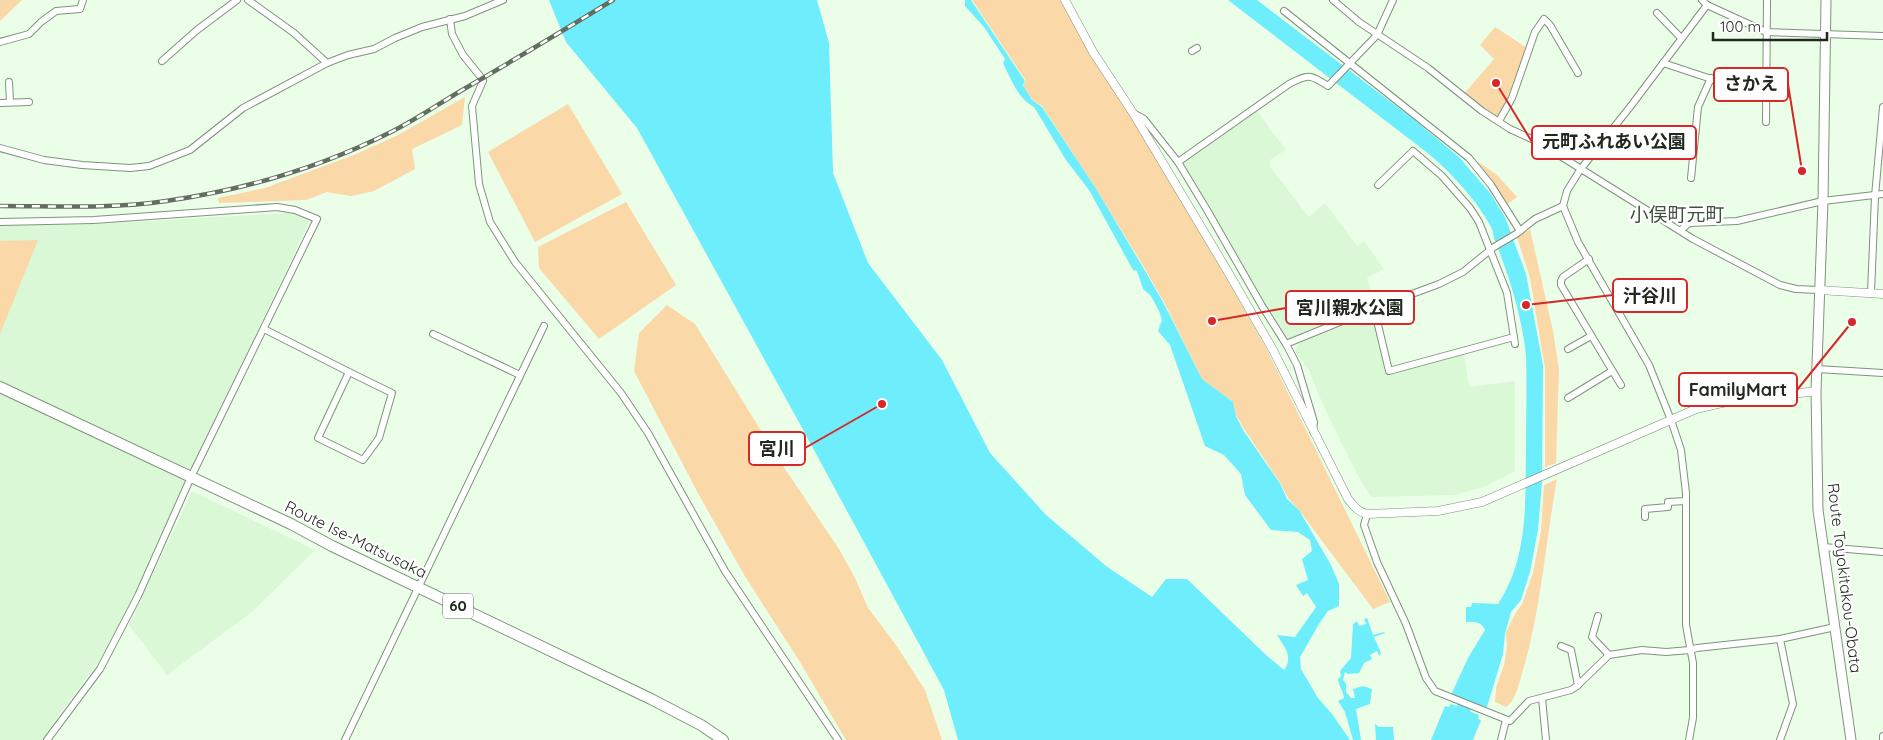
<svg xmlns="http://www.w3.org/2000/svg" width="1883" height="740" viewBox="0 0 1883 740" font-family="Quicksand,'Noto Sans JP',sans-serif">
  <rect width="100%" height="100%" fill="#ebfee8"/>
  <!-- built -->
  <g fill="#daf8d6">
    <polygon points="1257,111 1286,150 1270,160 1270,167 1309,217 1325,203 1357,246 1364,241 1384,269 1367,278 1375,304 1289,341 1263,301 1182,163"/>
    <polygon points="287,213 311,218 181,491 132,599 99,661 61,712 42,740 0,740 0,226 100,224"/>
    <polygon points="1371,313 1373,315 1385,372 1391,372 1464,354 1469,387 1515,381 1515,471 1484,487 1455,495 1371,497 1356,472 1323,405 1309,370 1295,351 1300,343"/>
    <polygon points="192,491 315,550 253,611 167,675 129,625"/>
  </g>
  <!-- green -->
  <g fill="#fad8a8">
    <polygon points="0,0 22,0 0,21"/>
    <polygon points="972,0 1065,0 1133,113 1266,348 1390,602 1373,609 1299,510 1288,498 1281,484 1244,429 1236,415 1233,402 1202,379 1164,302 1142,264 1095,187 1042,106 1032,100 1023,85 1026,81"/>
    <polygon points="1495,27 1527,48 1522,70 1499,121 1463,95 1494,59 1480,45"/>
    <polygon points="465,97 462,125 412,149 415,169 374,191 351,196 327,192 306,200 219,203 218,198 265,188 354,155 398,135"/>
    <polygon points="568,104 622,194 535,242 488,152"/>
    <polygon points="1477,161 1497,175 1517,197 1508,204"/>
    <polygon points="626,202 676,285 599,339 539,268 538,247"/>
    <polygon points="1530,229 1553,331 1559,369 1556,463 1545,467 1545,368 1530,278 1517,237"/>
    <polygon points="38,240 0,334 0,241"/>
    <polygon points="667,305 695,324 781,463 839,549 855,578 868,608 896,645 925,690 942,740 846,740 800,662 746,578 700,497 634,371 639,333"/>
    <path d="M1557 479C1545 545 1541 612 1521 677 1518 687 1515 701 1506 707L1495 702 1496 688 1504 665 1507 646 1506 632 1515 614 1522 604 1533 573 1541 531 1544 485Z"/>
  </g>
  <!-- water -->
  <g fill="#6eedfc">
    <path d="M549 0H817L829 43 833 173 868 263 942 360 990 453 1046 515 1106 566 1152 597 1166 579H1187L1265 654 1284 670C1294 656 1284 647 1277 635L1295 637 1316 607 1307 593 1303 596 1296 585 1308 580 1302 559 1312 551 1310 540 1298 532 1271 530 1245 495 1241 474 1224 455 1205 446 1170 345 1158 331 1162 320 1159 311 1151 296 1143 289 1137 271 1133 270 1089 190 1066 160 1034 107C1018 99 1011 79 1003 63L1005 59 984 27 965 6V0H971L1025 81 1023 85 1032 100 1042 107 1095 187 1141 264 1163 302 1202 379 1233 402 1236 416 1243 430 1281 485 1287 499 1299 510 1331 565 1339 584V606L1328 611 1319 624 1300 657 1301 669 1318 698 1332 714 1350 740H958L944 690 801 426 637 128 566 42Z"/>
    <path d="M1228 0H1257L1412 118 1459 157 1490 193 1505 217 1526 274 1543 365 1542 482 1538 530 1530 572 1521 600 1511 612 1505 634 1503 654 1486 710 1451 695 1468 658 1485 630C1481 621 1475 622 1466 622V607H1471L1472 603 1498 604C1529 557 1525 502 1526 448 1526 418 1527 387 1526 356 1522 315 1509 276 1494 238 1493 234 1493 230 1491 227 1476 199 1453 175 1429 154Z"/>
    <path d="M1367 618 1373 635 1384 632 1385 633 1374 637 1381 653 1379 656 1377 651 1370 655 1372 659 1364 663 1359 673 1348 674 1345 672 1343 680 1346 684V692L1351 698H1355L1353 689 1363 686 1372 689 1370 704 1356 709 1361 740H1353L1345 712 1338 701 1344 698C1343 690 1339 686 1338 679L1341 677 1340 671 1351 658 1353 624 1357 621 1359 626 1366 624 1364 619Z"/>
    <polygon points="1451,704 1462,708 1460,712 1467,714 1469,711 1479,715 1478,719 1481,720 1473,740 1431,740 1445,706 1449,707"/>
    <polygon points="1375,724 1379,727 1393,727 1394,740 1376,740"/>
  </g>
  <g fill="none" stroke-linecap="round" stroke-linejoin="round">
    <!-- river -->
    <polyline stroke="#6eedfc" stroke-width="14" points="1454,740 1462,717 1468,689"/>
    <!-- minor casing -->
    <g stroke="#7e947b" stroke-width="8">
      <g id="minor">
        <polyline points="248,0 294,33 327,63"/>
        <polyline points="1333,0 1359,22 1428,68 1482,111 1510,129 1538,142 1693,239 1780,285 1796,289 1819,290"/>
        <polyline points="1702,0 1707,5 1766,32 1883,36"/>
        <polyline points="1284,11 1469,158 1491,185 1520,231"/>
        <polyline points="1657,13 1681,38"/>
        <polyline points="450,19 452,34 463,55 480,76"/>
        <polyline points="0,42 29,34 41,22 56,11 80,9 83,0"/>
        <polyline points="1192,51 1197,48"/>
        <polyline points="162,61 197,30 237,0"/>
        <polyline points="1663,63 1766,97"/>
        <polyline points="483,81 472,106 479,184 490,222 515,262 621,393 648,433 725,571 838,740"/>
        <polyline points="9,82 10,102"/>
        <polyline points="0,103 29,102"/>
        <path d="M1133 113 1144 119 1178 162 1289 84C1308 74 1310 74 1328 86L1377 35 1393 0"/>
        <polyline points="1499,121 1512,98 1535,32 1544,19 1550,25 1578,73"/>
        <polyline points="1766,122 1767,0"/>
        <polyline points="0,148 44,160 82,165 130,168 149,166 190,150 243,108 327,63 348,55 374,49 395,38 422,27 465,16 503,0"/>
        <polyline points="1178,162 1207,210 1262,306 1286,344 1297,365 1314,422 1313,431"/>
        <polyline points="1691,178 1698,107 1711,78"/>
        <polyline points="1378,185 1413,151 1442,176 1470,208 1479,222 1507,293 1515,344"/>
        <polyline points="0,222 94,220 277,207 295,210 317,219 191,477 138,596 100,669 47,740"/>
        <polyline points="1681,230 1689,223 1737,221 1823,201 1883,194"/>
        <polyline points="1589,259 1563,277 1561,281 1561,285 1621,385"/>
        <polyline points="1871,293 1875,196 1883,107"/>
        <polyline points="1374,308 1389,371 1514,337"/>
        <polyline points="264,329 349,372"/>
        <polyline points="433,334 520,375"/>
        <polyline points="1286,344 1374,308 1439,284 1463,272 1494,247 1516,234 1535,219 1563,206"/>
        <polyline points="1568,349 1591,336"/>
        <polyline points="1817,369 1883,373"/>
        <polygon points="349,372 392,393 379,438 363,460 318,438"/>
        <polyline points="1568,398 1612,371"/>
        <polyline points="1367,514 1364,525 1377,562 1406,624 1426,678 1435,691 1510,721 1529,701 1571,690 1577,686 1609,655 1642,650 1666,652 1690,650 1697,648 1780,639 1835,627"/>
        <polyline points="1645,517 1645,509 1668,507 1668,502 1686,501"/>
        <polyline points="1823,547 1883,552"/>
        <polyline points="1598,616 1592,637 1609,655"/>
        <polyline points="1780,639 1793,704 1780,740"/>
        <polyline points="1561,646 1571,650 1578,685"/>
        <polyline points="1542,698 1546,740"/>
        <polyline points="345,740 544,326"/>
        <polyline points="1501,740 1506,720"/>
        <polyline points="1689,740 1693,718 1693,663 1686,625 1686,493 1681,450 1671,420 1649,365 1578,242 1563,206 1567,191 1580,170 1630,107 1707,5"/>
        <polyline points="1883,740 1883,736"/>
      </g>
    </g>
    <!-- tertiary casing -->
    <g stroke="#7e947b" stroke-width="9">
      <g id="tertiary">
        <path d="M1065 0 1093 52 1133 113 1228 272 1273 350 1348 499C1354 506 1358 512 1367 514L1438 511 1482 502 1696 409 1722 403 1816 391"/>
        <polyline points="1819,290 1883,294"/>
      </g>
    </g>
    <!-- secondary casing -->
    <g stroke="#7e947b" stroke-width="11">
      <polyline id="secondary" points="1826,0 1823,201 1816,391 1818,510 1851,740"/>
    </g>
    <!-- primary casing -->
    <g stroke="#7e947b" stroke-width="12">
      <polyline id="primary" points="0,387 291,524 332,546 651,699 701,725 723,740"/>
    </g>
    <!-- minor -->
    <use href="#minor" stroke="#fff" stroke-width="6"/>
    <!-- tertiary -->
    <use href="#tertiary" stroke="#fff" stroke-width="8"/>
    <!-- secondary -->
    <use href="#secondary" stroke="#fff" stroke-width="9"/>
    <!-- primary -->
    <use href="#primary" stroke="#fff" stroke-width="10"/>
    <!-- rail casing -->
    <g stroke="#636e61" stroke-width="4.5">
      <path id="rail" d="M0 206C55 206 111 209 166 201 244 190 322 167 393 131 417 119 440 103 464 89 514 60 564 30 613 0"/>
    </g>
    <!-- rail -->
    <use href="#rail" stroke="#fff" stroke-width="2.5" stroke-dasharray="8" stroke-linecap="butt"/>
  </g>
  <g text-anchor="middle" stroke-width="4.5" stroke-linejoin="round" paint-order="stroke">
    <!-- shield labels -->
    <rect fill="#fff" stroke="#646962" stroke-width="1" x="443" y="593.5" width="30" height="25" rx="4"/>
    <g font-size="15" font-weight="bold" fill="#21291f">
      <text x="458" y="611">60</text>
    </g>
    <!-- street labels -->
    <g font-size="16" fill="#21291f" stroke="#fff">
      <text transform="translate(356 539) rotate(26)" y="6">Route Ise-Matsusaka</text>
      <text transform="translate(1845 578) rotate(83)" y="6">Route Toyokitakou-Obata</text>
    </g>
    <!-- quarter labels -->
    <g font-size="19" fill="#3e523b" stroke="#fff">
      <text x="1677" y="221">小俣町元町</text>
    </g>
  </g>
  <!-- callouts -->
  <path fill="none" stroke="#d62828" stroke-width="2" d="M1802 171L1788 84M1496 83L1532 142M1526 305L1613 295M1212 321L1286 308M1852 322L1797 390M882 404L805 448"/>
  <g fill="#d62828" stroke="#fff" stroke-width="2">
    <circle cx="1802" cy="171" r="5"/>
    <circle cx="1496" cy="83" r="5"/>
    <circle cx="1526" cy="305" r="5"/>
    <circle cx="1212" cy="321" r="5"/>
    <circle cx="1852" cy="322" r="5"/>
    <circle cx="882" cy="404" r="5"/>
  </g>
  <g fill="#fff" stroke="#d62828" stroke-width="2">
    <rect x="1714" y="68" width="74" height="33" rx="5"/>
    <rect x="1532" y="126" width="164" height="33" rx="5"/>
    <rect x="1613" y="279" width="74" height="33" rx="5"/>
    <rect x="1286" y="291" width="128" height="33" rx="5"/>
    <rect x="1679" y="373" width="118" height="33" rx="5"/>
    <rect x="749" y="432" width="56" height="33" rx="5"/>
  </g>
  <g font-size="18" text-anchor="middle" font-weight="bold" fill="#21291f">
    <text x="1751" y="90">さかえ</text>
    <text x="1614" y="148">元町ふれあい公園</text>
    <text x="1650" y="302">汁谷川</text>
    <text x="1350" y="314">宮川親水公園</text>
    <text x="1738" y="396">FamilyMart</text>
    <text x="777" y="455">宮川</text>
  </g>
  <!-- scale -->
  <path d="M1713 32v8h114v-8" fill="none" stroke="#21291f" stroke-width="2.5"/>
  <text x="1720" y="32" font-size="15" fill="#21291f" stroke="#ffffff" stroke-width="4" paint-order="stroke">100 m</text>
</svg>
